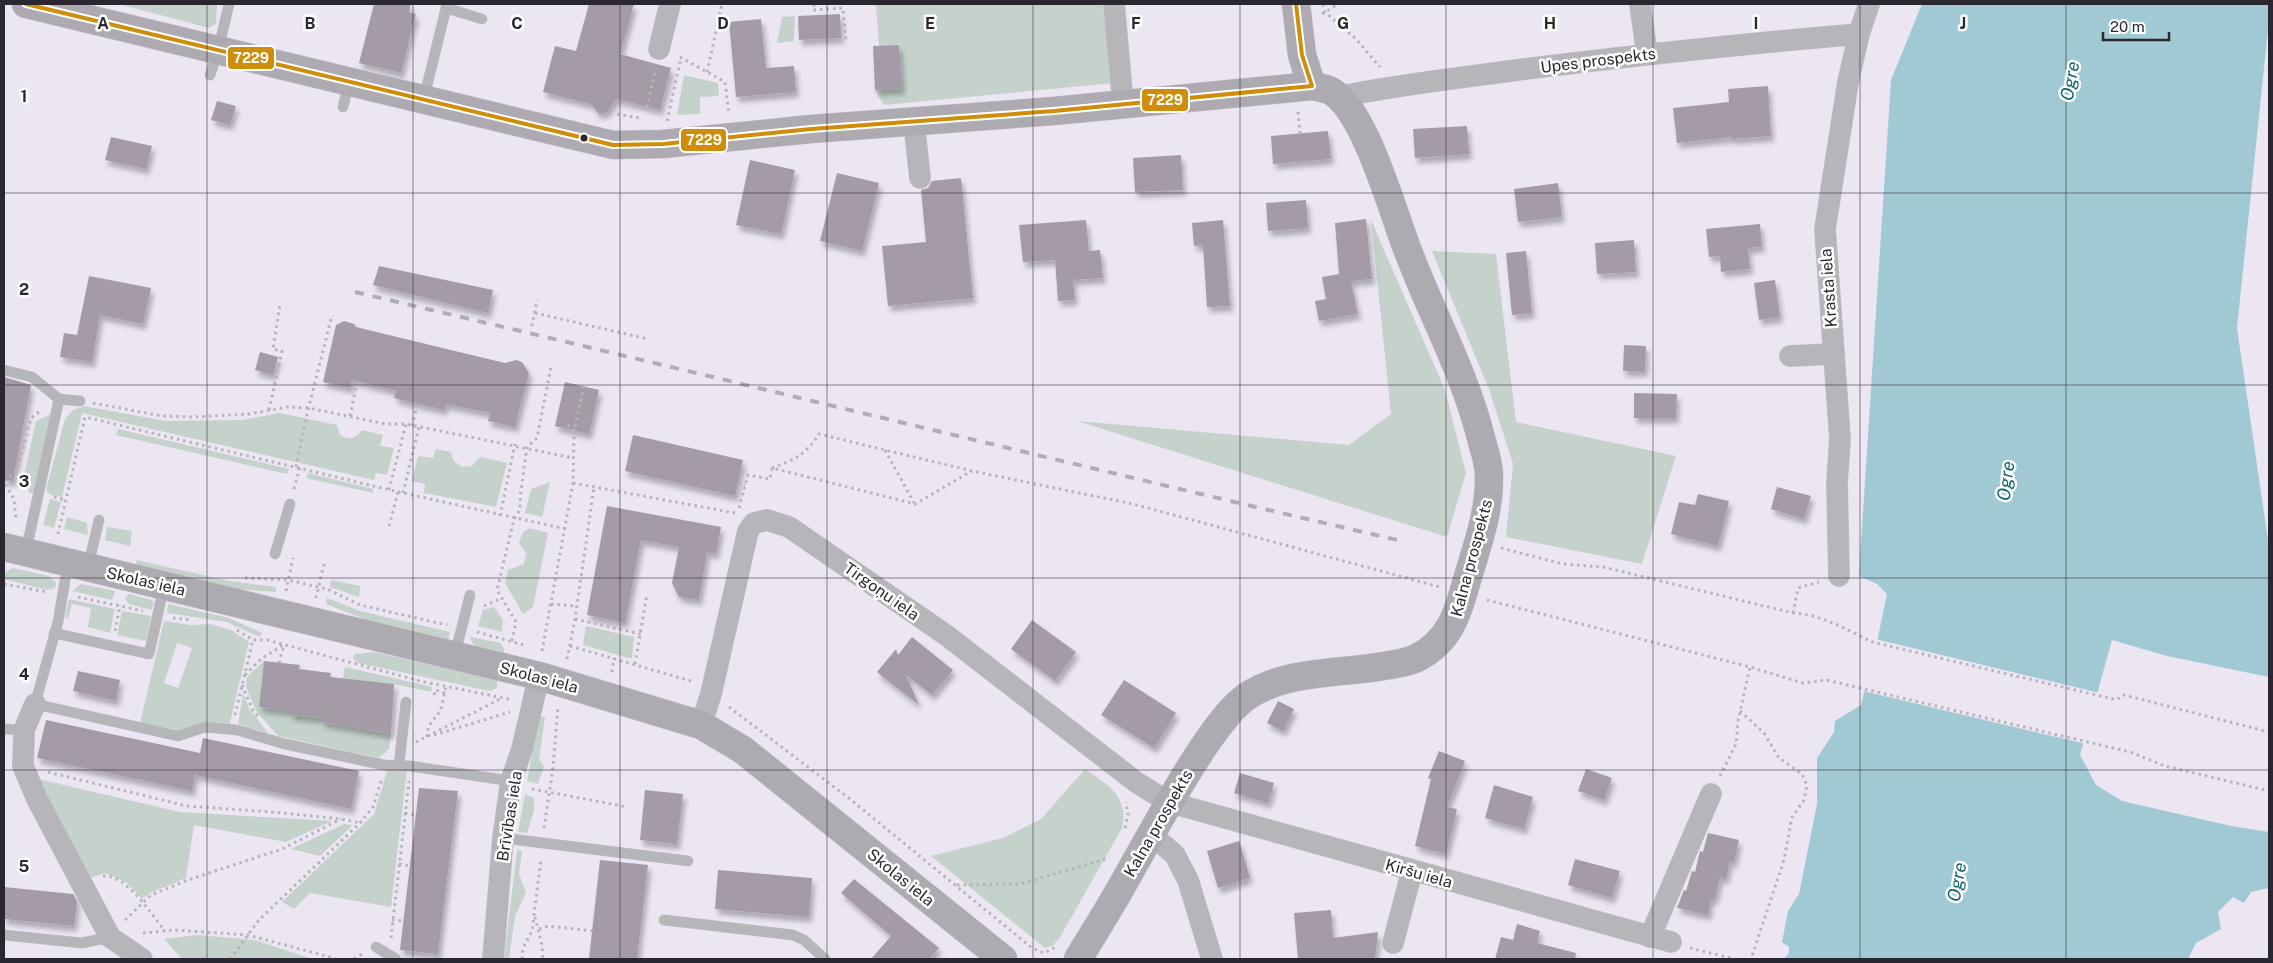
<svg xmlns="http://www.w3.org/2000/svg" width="2273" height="963" viewBox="0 0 2273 963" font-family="'Public Sans',sans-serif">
  <defs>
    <filter id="shadow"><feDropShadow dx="3" dy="5.5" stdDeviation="2.5" flood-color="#0004"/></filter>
  </defs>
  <rect width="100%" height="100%" fill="#ece6f3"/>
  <!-- green -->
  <g fill="#c4d2cb" fill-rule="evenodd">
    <polygon points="119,4 217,4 216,24 209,28"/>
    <polygon points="869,4 1105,4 1114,83 884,105 875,90 902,88 899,45 879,46 876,6"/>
    <polygon points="795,16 794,41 777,43 782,17"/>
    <polygon points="684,75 718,83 719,96 700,97 700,114 677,115"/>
    <polygon points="1371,220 1445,390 1466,473 1447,537 1077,421 1349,445 1391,414"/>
    <polygon points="1432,251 1496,254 1516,422 1676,456 1642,564 1506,537 1513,464 1490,392"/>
    <path d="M84 406 166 421 242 420 280 413 337 425 340 435C349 441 356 438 362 430L383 435 380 446 394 448 387 475 376 473 374 480 82 413 62 497 51 495 46 490 65 419 73 410Z"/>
    <polygon points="51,414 35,491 30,494 23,480 36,421"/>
    <polygon points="118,429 289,469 287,474 116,435"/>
    <polygon points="436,449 451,452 453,460 462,467 472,466 480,457 507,463 496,507 424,493 425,484 412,481 418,456 433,458"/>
    <polygon points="308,473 373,489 373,493 306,478"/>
    <polygon points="550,482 542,517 525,513 531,489"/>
    <polygon points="50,499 61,502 54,528 43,525"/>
    <polygon points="67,517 87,523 88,535 64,529"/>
    <polygon points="107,527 132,531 130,546 105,540"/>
    <polygon points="530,528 548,533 533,607 523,614 505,583 508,570 524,564 526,553 519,543 523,532"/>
    <polygon points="137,560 229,581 276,587 276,592 233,589 134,570"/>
    <polygon points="13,568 49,576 56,583 55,588 48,590 4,579 4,573"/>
    <polygon points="331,580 360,586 359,597 330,587"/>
    <polygon points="81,584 115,591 112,600 72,591"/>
    <polygon points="129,594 152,600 154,603 151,610 129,604 125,598"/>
    <polygon points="327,598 360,611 450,632 448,639 441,641 372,622 326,604"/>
    <polygon points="69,599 115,609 110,633 88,627 91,608 72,604 68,619 65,617"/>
    <polygon points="168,604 229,618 262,633 260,637 227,622 167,613"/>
    <polygon points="494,607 503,620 502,632 478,626 483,610"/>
    <polygon points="122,611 151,616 146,641 117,635"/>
    <path d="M164 621 191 625 210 624 231 630 249 642 229 727 203 723 179 730 140 723ZM177 643 192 648 178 688 164 683Z"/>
    <polygon points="586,626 634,637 632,659 583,645"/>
    <path d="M470 637 501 643 504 649V656C490 653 474 653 470 637Z"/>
    <polygon points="374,652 497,679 497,688 490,691 358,663 353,658 355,654"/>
    <polygon points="264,661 259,707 291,711 291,715 322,718 322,722 391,734 389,749 379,758 278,736 256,711 246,687 247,677"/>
    <polygon points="345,667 432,687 431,692 394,684 343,679"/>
    <polygon points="243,693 250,710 268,733 238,724"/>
    <polygon points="539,716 545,717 539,760 544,766 538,784 527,781"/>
    <polygon points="388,768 407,769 391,907 310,893 294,909 282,902 374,814"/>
    <path d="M1085 769C1109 786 1129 796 1122 828L1059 939 1052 946 1045 948 931 856 1003 838 1041 819Z"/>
    <polygon points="38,779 180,812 332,821 286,842 194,825 186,878 150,893 142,899 127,883 105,873 90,878"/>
    <polygon points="525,794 534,798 534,811 527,833 518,832"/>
    <polygon points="344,824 353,825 320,856 291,849"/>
    <polygon points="517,850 522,851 519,874 526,893 515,916 509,959 504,959"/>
    <polygon points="198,935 255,940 312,959 182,959 164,939"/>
  </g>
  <!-- water -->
  <polygon fill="#a0c9d4" points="1922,4 2269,4 2269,20 2237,328 2269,547 2269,677 2167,656 2112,640 2080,755 2096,785 2122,801 2231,826 2269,832 2269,888 2251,892 2244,903 2233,897 2218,912 2221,929 2196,943 2188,959 1784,959 1789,953 1789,947 1782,942 1788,911 1799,894 1817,804 1817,758 1834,732 1835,721 1861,705 1878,637 1887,594 1877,584 1859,576 1860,559 1891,80"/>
  <!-- pier -->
  <polygon fill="#ece6f3" points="1875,639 2100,693 2086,744 1863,691"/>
  <!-- building -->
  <g fill="#a59ba6" filter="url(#shadow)">
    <polygon points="374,4 411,4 409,12 416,14 401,73 359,63"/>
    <polygon points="589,4 634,4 620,54 671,68 660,110 616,99 607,112 599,114 591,104 543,92 555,46 576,51"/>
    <polygon points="840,14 841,38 799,40 798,16"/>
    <polygon points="761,19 766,68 794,66 796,92 736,97 729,22"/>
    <polygon points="899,45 902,89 875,90 873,46"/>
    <polygon points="1768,86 1771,136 1732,139 1731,137 1677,143 1673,108 1729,102 1728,89"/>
    <polygon points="217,101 236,106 230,125 211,120"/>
    <polygon points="1467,126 1469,154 1415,158 1413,129"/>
    <polygon points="1328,131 1331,159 1273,164 1271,136"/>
    <polygon points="111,137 152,146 146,169 105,160"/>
    <polygon points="1181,155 1183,190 1135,192 1133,158"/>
    <polygon points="750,160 795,170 781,234 736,225"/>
    <polygon points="837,173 879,183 862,251 820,241"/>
    <polygon points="961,178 973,298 888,306 882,246 926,242 921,190 928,188 932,181"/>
    <polygon points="1558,183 1562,217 1518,222 1514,189"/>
    <polygon points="1306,200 1308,228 1268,231 1266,203"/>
    <polygon points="1366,219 1372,279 1351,281 1358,314 1319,321 1315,301 1326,299 1322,277 1339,274 1335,223"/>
    <polygon points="1086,220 1089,251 1100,250 1103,278 1073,280 1075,300 1058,301 1055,260 1023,262 1019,225"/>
    <polygon points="1223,220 1230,306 1207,307 1203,245 1194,246 1192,223"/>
    <polygon points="1760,224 1762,247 1748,248 1750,269 1721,272 1720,256 1709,257 1706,229"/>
    <polygon points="1634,240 1636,272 1597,274 1595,243"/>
    <polygon points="1526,251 1532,313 1512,315 1506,253"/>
    <polygon points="379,266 493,290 488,313 373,285"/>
    <polygon points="89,276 151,288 143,324 100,315 92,362 60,357 64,333 77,335"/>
    <polygon points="1775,280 1780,317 1759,320 1754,283"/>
    <polygon points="344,321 354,324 356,327 459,352 505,363 516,360 522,362 529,373 515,427 488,421 490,413 446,404 444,410 394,398 396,391 352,380 350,388 323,382 336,325"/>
    <polygon points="1624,345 1646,346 1645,371 1623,371"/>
    <polygon points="260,352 278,357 273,375 255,370"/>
    <polygon points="4,377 31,385 13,481 4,480"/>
    <polygon points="565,382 599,390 589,434 555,426"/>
    <polygon points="1634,393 1677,394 1676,418 1634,418"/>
    <polygon points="633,435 743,460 735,496 625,471"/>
    <polygon points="1777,487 1811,496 1804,519 1771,509"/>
    <polygon points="1698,494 1729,501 1718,546 1671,534 1679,502 1695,505"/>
    <polygon points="607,506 721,527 716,554 707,552 699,600 679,597 672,583 679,547 641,540 625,623 587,615"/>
    <polygon points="1032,620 1076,652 1055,681 1011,649"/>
    <polygon points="912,637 953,670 932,695 906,675 919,705 877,672 896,649 898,655"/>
    <polygon points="264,661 300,665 299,669 331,673 330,677 394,684 391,734 322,722 322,718 291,715 291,711 259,707"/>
    <polygon points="78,671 120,680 116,701 73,691"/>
    <polygon points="1124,680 1176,713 1154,748 1101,715"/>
    <polygon points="1278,701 1294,709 1283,731 1267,723"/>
    <polygon points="46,720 200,753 203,738 359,771 351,809 195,775 192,791 37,758"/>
    <polygon points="1439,751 1465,761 1447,807 1457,809 1446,854 1415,846 1431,779 1428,778"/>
    <polygon points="1586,769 1612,778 1604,800 1578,791"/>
    <polygon points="1240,773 1274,783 1268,803 1234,793"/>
    <polygon points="1494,785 1533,797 1524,829 1485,818"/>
    <polygon points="419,788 458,791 438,954 400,950"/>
    <polygon points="645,790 683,794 677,844 640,840"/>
    <polygon points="1708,833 1739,840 1734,862 1730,861 1726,879 1720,877 1715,899 1711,899 1708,915 1677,908 1684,890 1686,891 1692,871 1695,872 1699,855 1700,851 1703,852"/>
    <polygon points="1239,841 1250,878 1218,888 1207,851"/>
    <polygon points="1575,859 1620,871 1612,898 1568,885"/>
    <polygon points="600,860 648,865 637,959 589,959"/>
    <polygon points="718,870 812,878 809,917 715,909"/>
    <polygon points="854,879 939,948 929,959 871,959 891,936 841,893"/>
    <polygon points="4,887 73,894 77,901 74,926 4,919"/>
    <polygon points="1331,910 1333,938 1378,932 1375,959 1298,959 1294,913"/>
    <polygon points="1517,924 1540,931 1537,943 1576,953 1575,959 1495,959 1501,937 1513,940"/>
  </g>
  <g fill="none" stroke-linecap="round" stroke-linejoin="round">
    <!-- lane casing -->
    <g stroke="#c9c4cf" stroke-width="11">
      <g id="lane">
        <polyline points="446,8 482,19"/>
        <polyline points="210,75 218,51 229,4"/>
        <polyline points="424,98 447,4"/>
        <polyline points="343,107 349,81"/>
        <polyline points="4,370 32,377 59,399"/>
        <polyline points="26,551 59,399 80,401"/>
        <polyline points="275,554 290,504"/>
        <polyline points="68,563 58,622 35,704 178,736 205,727 237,730 285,744 384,765 410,766 511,781"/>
        <polyline points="88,566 99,520"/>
        <polyline points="54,633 149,654 164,586"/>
        <polyline points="455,654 470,595"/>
        <polyline points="4,729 24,730"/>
        <polyline points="399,765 406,702"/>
        <polyline points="503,838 688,861"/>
        <polyline points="664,920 793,935 804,940 825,959"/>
        <polyline points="4,935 82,943 110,937"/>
        <polyline points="376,947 396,959"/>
      </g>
    </g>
    <!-- street casing -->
    <g stroke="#c9c4cf" stroke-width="22">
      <g id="street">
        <polyline points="1114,4 1123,104"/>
        <polyline points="1640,4 1647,54"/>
        <polyline points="659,49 670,4"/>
        <path d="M1338 97C1395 85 1452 79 1510 71 1626 56 1742 44 1859 34"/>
        <polyline points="914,122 920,178"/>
        <polyline points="1790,356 1833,354"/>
        <polyline points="1839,576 1837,482 1840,439 1825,229 1848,82 1859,34 1869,4"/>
        <polyline points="35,704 24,730 23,766 37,799 110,937 142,959"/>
        <polyline points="701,725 711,694 748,531 754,523 767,520 789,527 946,635 1136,782 1168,802 1671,942"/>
        <polyline points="1151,834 1175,855 1188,880 1212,959"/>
        <polyline points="1650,937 1711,794"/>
        <polyline points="1393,943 1412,871"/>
        <polyline points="493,959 503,838 511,781 522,749 539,676"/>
      </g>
    </g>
    <!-- secondary casing -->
    <g stroke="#c9c4cf" stroke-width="29">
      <g id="secondary">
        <path d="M26 4 613 145 663 144 811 129 1054 111 1312 86C1317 87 1324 88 1329 90 1365 107 1393 214 1408 251 1432 315 1466 375 1482 442 1485 452 1489 464 1489 475 1490 511 1477 546 1467 580 1458 613 1450 641 1417 658 1406 663 1395 664 1384 666 1339 674 1285 670 1246 697 1231 708 1220 724 1209 739 1180 780 1158 823 1133 866 1116 898 1097 928 1078 959"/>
        <polyline points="1296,4 1302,55 1312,86"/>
        <polyline points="4,547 539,676 701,725 743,750 1003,959"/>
      </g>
    </g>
    <!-- path -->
    <g stroke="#b6b4ba" stroke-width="3" stroke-dasharray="2.5 4" stroke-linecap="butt">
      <polyline points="814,4 813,10 843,8 846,41"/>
      <polyline points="1323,4 1325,12 1355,38 1380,67"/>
      <polyline points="1322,14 1338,4"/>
      <polyline points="680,57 725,82 729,114"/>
      <polyline points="707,72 722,4"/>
      <polyline points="647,107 656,68"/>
      <polyline points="1298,112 1300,134"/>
      <polyline points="617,114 640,118"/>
      <polyline points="667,121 681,58"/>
      <polyline points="535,313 648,339"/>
      <polyline points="532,326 537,300"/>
      <polyline points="93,403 162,416 193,417 250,414 287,407 309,408 386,424 406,424 573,458"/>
      <polyline points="269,410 282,351 273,349 280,304"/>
      <polyline points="350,416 357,382"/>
      <polyline points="568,425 574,430"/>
      <polyline points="412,426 418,403"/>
      <polyline points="885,450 914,503"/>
      <polyline points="296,467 306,418 332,315"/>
      <path d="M772 468C795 460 806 454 819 434L972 471 1133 504 1440 587"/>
      <polyline points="573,483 735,513"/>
      <polyline points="738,483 745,485"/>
      <polyline points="294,489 300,467"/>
      <polyline points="389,490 406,424"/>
      <polyline points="403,493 419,427"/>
      <polyline points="54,497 66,500"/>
      <polyline points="739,508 748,475 770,479 772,468 915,504 972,471"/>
      <polyline points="500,516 515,444"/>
      <polyline points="16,517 14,499 4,482 18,469 31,418 39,412"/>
      <polyline points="389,526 398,492"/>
      <polyline points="58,534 85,417 403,493 566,529"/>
      <path d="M1501 548 1563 564 1603 567 1793 613C1820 614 1848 630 1872 642L2109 698 2116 700 2124 695 2269 732"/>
      <polyline points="245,578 288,580 327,589 360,605 447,625"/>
      <polyline points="4,584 47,592"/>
      <polyline points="286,591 293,558"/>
      <polyline points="78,597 143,611"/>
      <polyline points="316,598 324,564"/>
      <polyline points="1487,600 1750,667 1803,683 1826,680 2130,752 2165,766 2269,791"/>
      <polyline points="551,604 577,606"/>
      <polyline points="484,606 502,598"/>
      <polyline points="1793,613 1798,588 1819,582"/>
      <polyline points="173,618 192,620"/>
      <polyline points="575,619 641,634"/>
      <polyline points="237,630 253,640 267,640 420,681 513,700"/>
      <polyline points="115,631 120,605"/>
      <polyline points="477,632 524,645"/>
      <path d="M512 641 516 622 497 590 514 519C519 513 521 507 520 498L527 447 537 438 551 367"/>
      <polyline points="570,646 691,681"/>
      <polyline points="542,651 573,483 574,430 584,386"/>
      <polyline points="567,659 575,619 594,487"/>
      <polyline points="279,663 284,645"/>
      <polyline points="635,664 647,594"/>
      <polyline points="612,672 614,658"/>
      <polyline points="245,675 261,659 283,645"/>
      <polyline points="242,685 253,711 260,719"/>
      <polyline points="434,695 435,690 445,693"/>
      <polyline points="729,707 850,799 1032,948 1044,953 1056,947"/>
      <polyline points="1740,711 1764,733 1779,758 1802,774 1807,785 1804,800 1792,817 1784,860 1751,959"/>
      <polyline points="235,715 253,640"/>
      <polyline points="434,735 510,712"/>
      <polyline points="427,737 428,727 441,710 446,686"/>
      <polyline points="416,742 502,698"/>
      <polyline points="48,772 187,806 272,812 342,819 360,823"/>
      <polyline points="1720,776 1736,744 1738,721 1750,667"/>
      <polyline points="532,789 627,807"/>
      <polyline points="405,813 416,815"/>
      <polyline points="544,828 553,768 558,707"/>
      <polyline points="1125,828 1128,815 1126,802"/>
      <polyline points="399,864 410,866"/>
      <path d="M103 876C126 874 151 914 165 931"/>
      <polyline points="957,885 1020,884 1109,858"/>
      <polyline points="535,917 542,945 543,959"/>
      <polyline points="125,920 151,895 188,880 282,849 341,819"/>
      <polyline points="392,920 403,921"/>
      <polyline points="539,929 548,926 592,931"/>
      <polyline points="143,933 174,930 248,935 337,959"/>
      <polyline points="391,938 409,781"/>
      <polyline points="1690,948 1734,959"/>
      <polyline points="230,959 259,920 360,823 373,807 381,781"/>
      <polyline points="354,959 362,954"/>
      <polyline points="522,959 523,948 532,931 541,859"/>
    </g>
    <!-- lane -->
    <use href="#lane" stroke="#b6b5b9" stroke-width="10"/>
    <!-- street -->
    <use href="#street" stroke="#b6b5b9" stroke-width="21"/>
    <!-- secondary -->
    <use href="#secondary" stroke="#adaab1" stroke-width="28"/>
    <!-- rail -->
    <path stroke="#b0aeb5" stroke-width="4" stroke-dasharray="9 9" stroke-linecap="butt" d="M355 292C706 374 1055 461 1406 542"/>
    <!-- bus-1 casing -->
    <g stroke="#fff" stroke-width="8">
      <polyline id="bus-1" points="26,4 613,145 663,144 811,129 1054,111 1312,86 1302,55 1296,4"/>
    </g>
    <!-- bus-1 -->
    <use href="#bus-1" stroke="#ce8d0a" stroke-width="4"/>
  </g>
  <!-- grid -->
  <path fill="none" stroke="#2b2730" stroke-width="1" stroke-opacity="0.55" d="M207 4V959M413 4V959M620 4V959M827 4V959M1033 4V959M1240 4V959M1446 4V959M1653 4V959M1860 4V959M2066 4V959M4 193H2269M4 385H2269M4 578H2269M4 770H2269"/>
  <!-- markers -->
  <circle fill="#2b2730" stroke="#fff" stroke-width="2" cx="584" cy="138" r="4.5"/>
  <g text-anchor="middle" stroke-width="5" stroke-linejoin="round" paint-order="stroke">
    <!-- street labels -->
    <g font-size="16" fill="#2b2730" stroke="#fff">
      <text transform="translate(1598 60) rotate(-7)" y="6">Upes prospekts</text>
      <text transform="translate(1828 288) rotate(-94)" y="6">Krasta iela</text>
      <text transform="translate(1471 558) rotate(-75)" y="6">Kalna prospekts</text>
      <text transform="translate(146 581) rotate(13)" y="6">Skolas iela</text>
      <text transform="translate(882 591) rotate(35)" y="6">Tirgoņu iela</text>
      <text transform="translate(539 677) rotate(15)" y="6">Skolas iela</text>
      <text transform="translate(509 816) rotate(-81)" y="6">Brīvības iela</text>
      <text transform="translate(1158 823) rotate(-60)" y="6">Kalna prospekts</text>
      <text transform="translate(1419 873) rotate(16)" y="6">Ķiršu iela</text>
      <text transform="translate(901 877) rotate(39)" y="6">Skolas iela</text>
    </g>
    <!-- water labels -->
    <g font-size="18" font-style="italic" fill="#0f626f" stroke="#fff">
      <text transform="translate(2070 81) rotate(-80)" y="6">Ogre</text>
      <text transform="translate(2006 481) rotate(-83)" y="6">Ogre</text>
      <text transform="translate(1957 882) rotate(-80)" y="6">Ogre</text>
    </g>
  </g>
  <g font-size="16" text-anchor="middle" font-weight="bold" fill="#2b2730" stroke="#fff" stroke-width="5" stroke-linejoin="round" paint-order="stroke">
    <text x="103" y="29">A</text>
    <text x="310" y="29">B</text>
    <text x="517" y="29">C</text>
    <text x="723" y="29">D</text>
    <text x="930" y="29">E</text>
    <text x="1136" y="29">F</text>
    <text x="1343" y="29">G</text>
    <text x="1550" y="29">H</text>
    <text x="1756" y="29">I</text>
    <text x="1963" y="29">J</text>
    <text x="24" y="102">1</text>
    <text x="24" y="295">2</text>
    <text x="24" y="487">3</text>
    <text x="24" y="680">4</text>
    <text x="24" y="872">5</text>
  </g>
  <g stroke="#fff" stroke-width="2">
    <rect x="227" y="46" width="48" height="24" rx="5" fill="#ce8d0a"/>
    <rect x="1141" y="88" width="48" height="24" rx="5" fill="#ce8d0a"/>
    <rect x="680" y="128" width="47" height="24" rx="5" fill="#ce8d0a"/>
  </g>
  <g font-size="14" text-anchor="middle" font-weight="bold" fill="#fff">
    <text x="251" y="63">7229</text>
    <text x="1165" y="105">7229</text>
    <text x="704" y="145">7229</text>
  </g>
  <!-- border -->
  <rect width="2273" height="963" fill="none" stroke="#2b2730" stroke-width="10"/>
  <!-- scale -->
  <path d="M2103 32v8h66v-8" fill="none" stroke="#2b2730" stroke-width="2.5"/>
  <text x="2110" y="32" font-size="15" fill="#2b2730" stroke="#ffffff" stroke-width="4" paint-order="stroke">20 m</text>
</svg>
